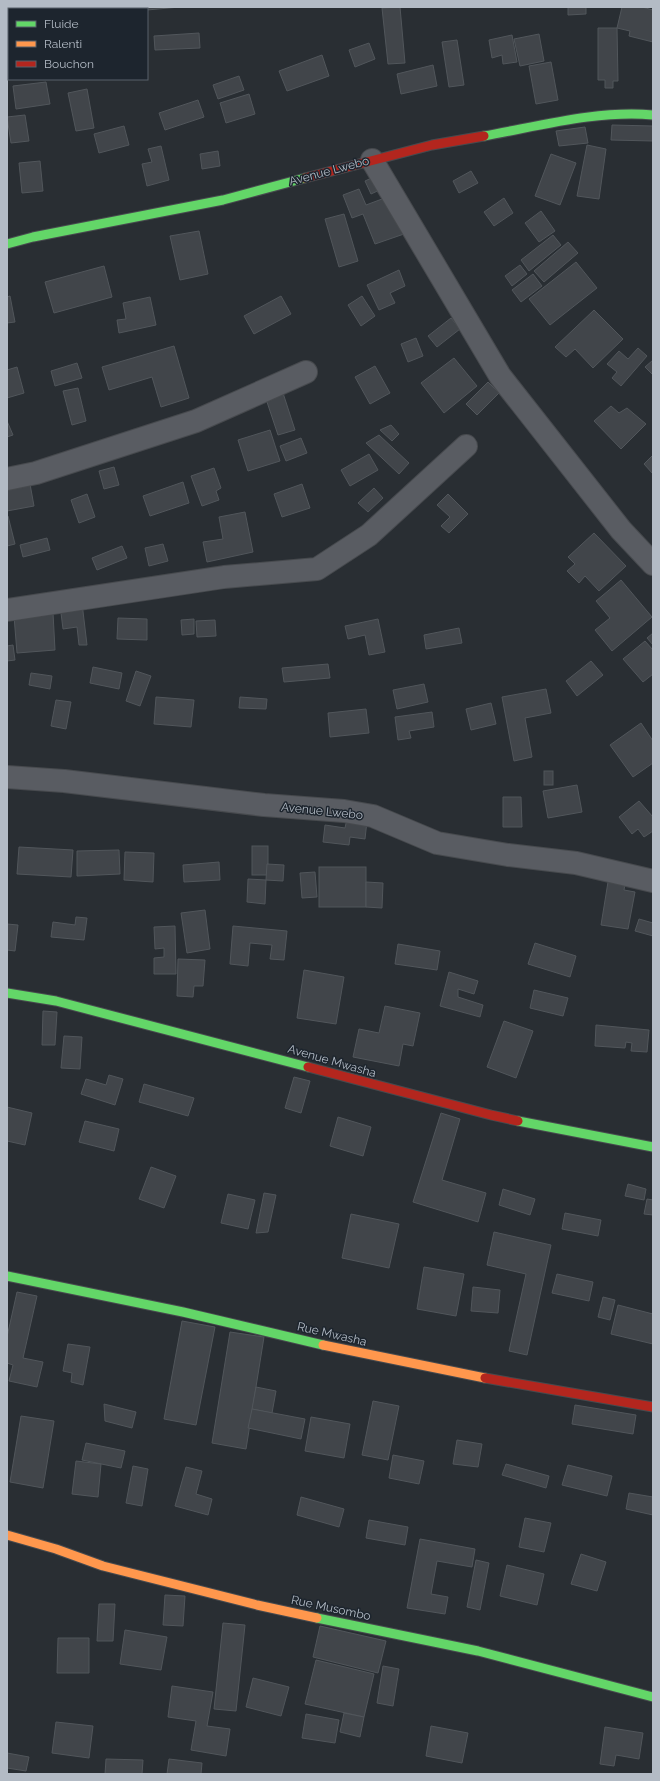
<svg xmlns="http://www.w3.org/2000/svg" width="660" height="1781" viewBox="0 0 660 1781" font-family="Raleway,sans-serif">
  <rect width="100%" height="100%" fill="#292e33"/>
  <!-- building -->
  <g fill="#41454a" stroke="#51565b">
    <rect x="69" y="7" width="39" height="2"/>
    <polygon points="136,7 180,7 147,10 136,9"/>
    <polygon points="400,7 405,63 388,64 382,8"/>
    <polygon points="568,7 586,7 586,14 568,15"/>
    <polygon points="622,7 642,7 653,10 653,42 629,36 630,31 617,28"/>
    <polygon points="598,28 617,28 618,81 613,81 613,88 605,88 605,80 598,80"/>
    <polygon points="199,33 200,48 155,50 154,36"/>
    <polygon points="539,34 544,61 520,66 514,39"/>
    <polygon points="512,35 517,62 503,64 502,55 492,58 489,40"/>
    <polygon points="457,40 464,85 449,87 442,42"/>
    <polygon points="369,43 375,59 355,67 349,50"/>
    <polygon points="322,55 329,76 287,91 279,71"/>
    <polygon points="551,62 558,100 536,104 529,66"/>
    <polygon points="433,65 437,86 401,94 397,74"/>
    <polygon points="239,76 244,90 218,99 213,85"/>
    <polygon points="46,82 50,104 16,109 13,86"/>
    <polygon points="87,89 94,128 76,131 68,93"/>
    <polygon points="249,94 255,114 226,123 220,103"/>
    <polygon points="198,100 204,117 165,130 159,113"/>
    <polygon points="25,115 29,141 11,143 7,117"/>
    <polygon points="612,125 653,126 653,141 611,140"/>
    <polygon points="124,126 129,145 99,153 94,134"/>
    <polygon points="585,127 588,143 559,146 556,131"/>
    <polygon points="587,145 606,149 599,199 577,196"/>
    <polygon points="161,146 169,180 147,186 142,164 152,162 148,149"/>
    <polygon points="218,151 220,166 202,169 200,154"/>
    <polygon points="551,154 576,163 560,205 535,196"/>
    <polygon points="40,161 43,191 22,193 19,163"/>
    <polygon points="471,171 478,183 459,193 453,181"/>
    <polygon points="378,175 384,188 371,194 365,181"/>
    <polygon points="359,189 366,205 390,196 404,234 375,244 363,214 352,218 343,195"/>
    <polygon points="504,198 513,213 494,226 484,212"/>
    <polygon points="541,211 555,231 539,242 525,223"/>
    <polygon points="344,214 358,261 339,267 325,219"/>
    <polygon points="199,231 208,274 180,280 170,236"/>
    <polygon points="553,235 561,245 529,271 521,260"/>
    <polygon points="568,242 578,253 544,282 534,271"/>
    <polygon points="576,262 597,288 550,325 529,299"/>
    <polygon points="520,265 527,274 512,286 505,276"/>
    <polygon points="104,266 112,297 54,313 45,282"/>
    <polygon points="399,270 405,286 390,293 395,303 379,310 367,285"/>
    <polygon points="533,274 542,286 521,302 512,290"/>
    <polygon points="10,296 15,322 7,323 7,297"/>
    <polygon points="281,296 291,314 254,334 244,316"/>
    <polygon points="362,296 375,316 361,326 348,305"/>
    <polygon points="150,297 156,325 119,333 117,320 126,319 123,303"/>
    <polygon points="594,310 623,339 593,368 575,349 566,357 555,347"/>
    <polygon points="451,318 460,329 437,347 428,336"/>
    <polygon points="416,338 423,356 408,362 401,344"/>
    <polygon points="174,346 189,398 161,407 152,377 109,390 102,367"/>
    <polygon points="638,348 647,356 621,386 612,378 617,372 607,364 619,351 628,359"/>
    <polygon points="454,358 477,386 444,413 421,383"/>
    <polygon points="653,360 653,375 645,367"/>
    <polygon points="77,363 82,378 55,386 51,371"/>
    <polygon points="375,366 390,393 370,404 355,377"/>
    <polygon points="17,367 24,393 7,398 7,370"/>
    <polygon points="488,382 499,393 477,415 466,404"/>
    <polygon points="78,388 86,421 72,425 63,391"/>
    <polygon points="283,393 295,430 278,435 266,399"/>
    <polygon points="611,406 619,413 627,408 646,424 621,449 594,421"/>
    <polygon points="7,421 13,435 7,437"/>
    <polygon points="391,425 399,434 392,441 380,430"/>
    <polygon points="270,430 280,461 248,471 238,440"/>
    <polygon points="379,435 409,463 399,474 366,443"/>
    <polygon points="301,438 307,453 286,461 280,446"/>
    <polygon points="369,454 378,470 350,486 341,470"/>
    <polygon points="653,455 653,474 644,464"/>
    <polygon points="114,467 119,485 104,489 99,471"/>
    <polygon points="214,468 221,488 216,491 219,500 202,506 191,476"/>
    <polygon points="183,482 189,503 150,516 143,496"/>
    <polygon points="30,484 34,506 7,511 7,489"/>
    <polygon points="302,484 310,508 282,517 274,494"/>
    <polygon points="374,488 383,498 368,512 358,503"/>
    <polygon points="87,494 95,517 79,523 71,500"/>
    <polygon points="448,494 468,514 449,533 441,526 450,517 437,505"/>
    <polygon points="245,512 253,552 207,562 203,542 223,539 219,517"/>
    <polygon points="8,516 15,544 7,546 7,517"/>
    <polygon points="594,533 626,566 599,591 585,576 579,583 567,571 575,564 568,557"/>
    <polygon points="47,538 50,550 23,557 20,545"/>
    <polygon points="163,544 168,561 149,566 145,548"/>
    <polygon points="122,546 127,558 97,570 92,558"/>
    <polygon points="621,580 652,617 612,651 595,630 610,618 596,601"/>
    <polygon points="82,603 87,645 79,645 77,627 63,629 60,605"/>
    <polygon points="53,613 55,650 17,653 14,616"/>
    <polygon points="118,618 147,619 147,640 117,639"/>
    <polygon points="194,619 194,634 182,635 181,620"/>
    <polygon points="378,619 385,652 369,655 365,635 348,639 345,626"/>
    <polygon points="215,620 216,636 197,637 196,621"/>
    <polygon points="459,628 462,643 426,649 424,635"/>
    <polygon points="653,633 653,645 647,638"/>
    <polygon points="645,641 653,650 653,674 643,682 623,659"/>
    <polygon points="13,645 15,660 7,661 7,646"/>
    <polygon points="591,661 603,675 577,696 566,681"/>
    <polygon points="328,664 330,678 284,682 282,668"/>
    <polygon points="93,667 122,673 119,689 90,683"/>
    <polygon points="136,671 151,676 140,706 126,701"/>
    <polygon points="31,673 52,676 50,689 29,685"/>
    <polygon points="424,684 428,702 397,709 393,690"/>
    <polygon points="546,689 551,713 525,718 532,757 514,761 502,697"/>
    <polygon points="156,697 194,700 191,727 154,724"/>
    <polygon points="240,697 267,699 266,709 239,708"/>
    <polygon points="56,700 71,702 66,729 51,726"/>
    <polygon points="491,703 496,724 471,730 466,709"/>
    <polygon points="366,709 369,733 330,737 328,713"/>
    <polygon points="432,712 434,727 409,731 411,738 398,740 395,717"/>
    <polygon points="641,723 653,741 653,763 633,777 610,745"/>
    <rect x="544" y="771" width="9" height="14"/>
    <polygon points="577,785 582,812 548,818 543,791"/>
    <polygon points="503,797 521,797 522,827 503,827"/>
    <polygon points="639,801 653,817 653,831 644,837 638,829 632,834 619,817"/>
    <polygon points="347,819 367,821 365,839 350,837 349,845 323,842 325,825 345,828"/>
    <rect x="252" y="846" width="16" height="29"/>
    <polygon points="19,847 73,850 71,877 17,874"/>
    <polygon points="119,850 120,874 77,876 77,851"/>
    <polygon points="125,852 154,853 153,882 124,880"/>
    <polygon points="219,862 220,880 184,882 183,865"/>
    <polygon points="267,864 284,865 283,881 266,880"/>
    <rect x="319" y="867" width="47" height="40"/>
    <polygon points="315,872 317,897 302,898 300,873"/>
    <polygon points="248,879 266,880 265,904 247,902"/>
    <polygon points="366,882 383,883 382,908 366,907"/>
    <polygon points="608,882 625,884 624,890 635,892 628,929 601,925"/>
    <polygon points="205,910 210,949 187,953 181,913"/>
    <polygon points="76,917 87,918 84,940 51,937 53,922 75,925"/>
    <polygon points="639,919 653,923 653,936 635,931"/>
    <polygon points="7,924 18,925 15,951 7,950"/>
    <polygon points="175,926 176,974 154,974 154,958 164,957 164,948 155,949 154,927"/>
    <polygon points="233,926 287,931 284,960 270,959 272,945 250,943 248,966 230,964"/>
    <polygon points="535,943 576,956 570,977 528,964"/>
    <polygon points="398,944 440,951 437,970 395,964"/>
    <polygon points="178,959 205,960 203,986 194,986 193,997 177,996"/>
    <polygon points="304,970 344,977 336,1024 297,1018"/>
    <polygon points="449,972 478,981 474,994 458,989 458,997 483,1005 480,1017 440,1006"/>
    <polygon points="534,990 568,998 563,1016 530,1008"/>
    <polygon points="385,1006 420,1013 413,1046 403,1044 399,1066 353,1057 359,1029 379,1033"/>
    <polygon points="43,1011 57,1012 55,1045 42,1045"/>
    <polygon points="504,1021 533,1031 516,1078 487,1067"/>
    <polygon points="596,1025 649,1030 647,1052 631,1051 632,1043 626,1042 625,1048 595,1046"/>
    <polygon points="64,1036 82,1037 80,1069 61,1068"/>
    <polygon points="109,1075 123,1079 115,1105 81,1094 86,1079 106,1085"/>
    <polygon points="294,1077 310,1081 301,1113 285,1108"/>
    <polygon points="144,1084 194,1098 188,1116 139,1102"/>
    <polygon points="7,1107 32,1113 25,1145 7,1141"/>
    <polygon points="441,1113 460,1119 442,1180 486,1193 478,1222 413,1202"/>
    <polygon points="338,1117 371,1127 363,1156 330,1146"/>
    <polygon points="85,1121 119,1129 114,1151 79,1142"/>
    <polygon points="151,1167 176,1176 164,1208 139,1199"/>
    <polygon points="628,1184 646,1189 644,1200 625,1196"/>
    <polygon points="503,1189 535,1199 530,1215 499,1205"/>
    <polygon points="264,1193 276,1195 268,1232 256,1233"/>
    <polygon points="228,1194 255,1200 248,1229 221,1223"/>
    <polygon points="647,1199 653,1200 653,1215 644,1214"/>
    <polygon points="565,1213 601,1220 598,1236 562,1229"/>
    <polygon points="351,1214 399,1224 389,1268 342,1258"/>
    <polygon points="494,1232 551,1245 527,1355 509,1351 526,1274 487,1265"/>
    <polygon points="424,1267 464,1274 456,1316 417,1309"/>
    <polygon points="557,1274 593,1282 589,1301 552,1293"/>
    <polygon points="473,1287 500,1290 498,1313 471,1311"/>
    <polygon points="17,1292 37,1296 23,1358 43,1362 37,1387 9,1381 13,1365 7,1363 7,1337"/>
    <polygon points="603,1297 615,1300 610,1320 598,1317"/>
    <polygon points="618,1305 653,1314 653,1344 611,1334"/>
    <polygon points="182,1321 215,1327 196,1425 164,1419"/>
    <polygon points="230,1332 264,1337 246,1449 212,1443"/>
    <polygon points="68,1344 90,1347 83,1385 71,1382 72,1373 63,1371"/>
    <polygon points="256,1387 276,1391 272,1413 252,1409"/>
    <polygon points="373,1401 399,1406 388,1460 362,1455"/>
    <polygon points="104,1404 136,1412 132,1428 105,1421"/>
    <polygon points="575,1405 636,1415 633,1434 572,1424"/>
    <polygon points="252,1409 305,1419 301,1439 248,1428"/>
    <polygon points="21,1416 54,1421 43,1488 10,1482"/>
    <polygon points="311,1417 350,1424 344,1458 305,1451"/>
    <polygon points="457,1440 482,1444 478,1467 453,1464"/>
    <polygon points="86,1443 125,1451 121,1468 82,1460"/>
    <polygon points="393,1455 424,1461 419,1484 389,1478"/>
    <polygon points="76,1461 101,1464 98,1497 72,1494"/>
    <polygon points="506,1464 549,1476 546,1488 502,1475"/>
    <polygon points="568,1465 612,1476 607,1496 562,1485"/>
    <polygon points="133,1466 148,1469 142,1506 126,1503"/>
    <polygon points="186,1467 202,1471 196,1494 212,1499 208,1515 175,1506"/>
    <polygon points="629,1493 653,1497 653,1515 626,1509"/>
    <polygon points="301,1497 344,1509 339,1527 297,1515"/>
    <polygon points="525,1518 551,1523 544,1552 519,1547"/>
    <polygon points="369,1520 408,1527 405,1545 366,1538"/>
    <polygon points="420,1539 475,1549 472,1567 437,1561 431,1594 448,1597 445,1614 407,1608"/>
    <polygon points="581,1554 606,1562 597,1591 571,1584"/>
    <polygon points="476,1560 489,1563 480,1610 467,1607"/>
    <polygon points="507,1565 544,1574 537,1605 500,1596"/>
    <polygon points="165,1595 185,1596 183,1626 163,1625"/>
    <polygon points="99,1604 115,1604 113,1641 97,1641"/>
    <polygon points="223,1623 245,1625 236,1711 214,1709"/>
    <polygon points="320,1626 386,1641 378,1673 313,1657"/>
    <polygon points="125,1630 167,1637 161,1670 120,1664"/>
    <polygon points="58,1638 89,1638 89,1673 57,1673"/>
    <polygon points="316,1660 374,1674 364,1717 305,1704"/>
    <polygon points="383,1666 399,1669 393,1706 377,1703"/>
    <polygon points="253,1678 289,1687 281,1716 246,1707"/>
    <polygon points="172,1686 213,1692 207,1726 230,1729 226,1756 191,1750 196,1721 168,1717"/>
    <polygon points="344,1713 364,1717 360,1737 340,1732"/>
    <polygon points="306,1714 339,1720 335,1743 302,1738"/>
    <polygon points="56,1722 93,1726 89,1758 52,1753"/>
    <polygon points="431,1726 468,1733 462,1763 426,1756"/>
    <polygon points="605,1727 643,1733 639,1759 616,1755 614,1766 600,1764"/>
    <polygon points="7,1753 29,1757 26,1771 7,1768"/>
    <polygon points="106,1759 143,1760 142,1774 105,1774"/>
    <polygon points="169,1759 202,1763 201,1774 167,1774"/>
  </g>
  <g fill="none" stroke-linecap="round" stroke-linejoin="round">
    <!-- street casing -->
    <g stroke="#474a4e" stroke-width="24">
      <g id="street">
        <polyline points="372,160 500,376 621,530 653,564"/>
        <polyline points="7,479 36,473 196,421 306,372"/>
        <polyline points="7,610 224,577 317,569 369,535 466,446"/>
        <polyline points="7,777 64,781 264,805 344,811 373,816 437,843 508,855 576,863 653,881"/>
      </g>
    </g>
    <!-- fast casing -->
    <g stroke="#474a4e" stroke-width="11">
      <g id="fast">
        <path d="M484 136C540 126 597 110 653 115"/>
        <polyline points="7,244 33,237 223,200 305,178"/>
        <polyline points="7,993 56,1001 308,1067"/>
        <polyline points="518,1121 653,1147"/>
        <polyline points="7,1276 183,1312 323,1345"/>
        <polyline points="317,1618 478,1651 653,1697"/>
      </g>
    </g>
    <!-- slow casing -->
    <g stroke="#474a4e" stroke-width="11">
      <g id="slow">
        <polyline points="323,1345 485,1378"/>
        <polyline points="7,1535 56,1549 103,1566 257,1605 317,1618"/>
      </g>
    </g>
    <!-- jam casing -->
    <g stroke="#474a4e" stroke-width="11">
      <g id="jam">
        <polyline points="305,178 432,145 484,136"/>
        <polyline points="308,1067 491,1115 518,1121"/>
        <polyline points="485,1378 653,1407"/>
      </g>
    </g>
    <!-- street -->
    <use href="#street" stroke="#595c62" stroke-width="22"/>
    <!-- fast -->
    <use href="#fast" stroke="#63d668" stroke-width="9"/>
    <!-- slow -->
    <use href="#slow" stroke="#ff974d" stroke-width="9"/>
    <!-- jam -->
    <use href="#jam" stroke="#b3261e" stroke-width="9"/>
  </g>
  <g text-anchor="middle" stroke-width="3" stroke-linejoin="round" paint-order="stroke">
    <!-- street labels -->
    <g font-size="12" fill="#b3bbc5" stroke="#1d252e">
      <text transform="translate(329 171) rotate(-15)" y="4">Avenue Lwebo</text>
      <text transform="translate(322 811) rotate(6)" y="4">Avenue Lwebo</text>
      <text transform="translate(332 1061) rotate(16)" y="4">Avenue Mwasha</text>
      <text transform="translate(332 1334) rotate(13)" y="4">Rue Mwasha</text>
      <text transform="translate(331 1608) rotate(12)" y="4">Rue Musombo</text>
    </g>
  </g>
  <!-- border -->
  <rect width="660" height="1781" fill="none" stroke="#b3bbc5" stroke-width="16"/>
  <!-- legend -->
  <rect x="8" y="8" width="140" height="72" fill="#1d252e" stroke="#59616a"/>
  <rect x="16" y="21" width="20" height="6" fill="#63d668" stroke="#59616a"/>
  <text x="44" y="28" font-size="12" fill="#b3bbc5">Fluide</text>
  <rect x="16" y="41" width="20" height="6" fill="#ff974d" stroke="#59616a"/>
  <text x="44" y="48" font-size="12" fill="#b3bbc5">Ralenti</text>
  <rect x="16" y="61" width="20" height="6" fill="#b3261e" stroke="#59616a"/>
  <text x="44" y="68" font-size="12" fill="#b3bbc5">Bouchon</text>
</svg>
